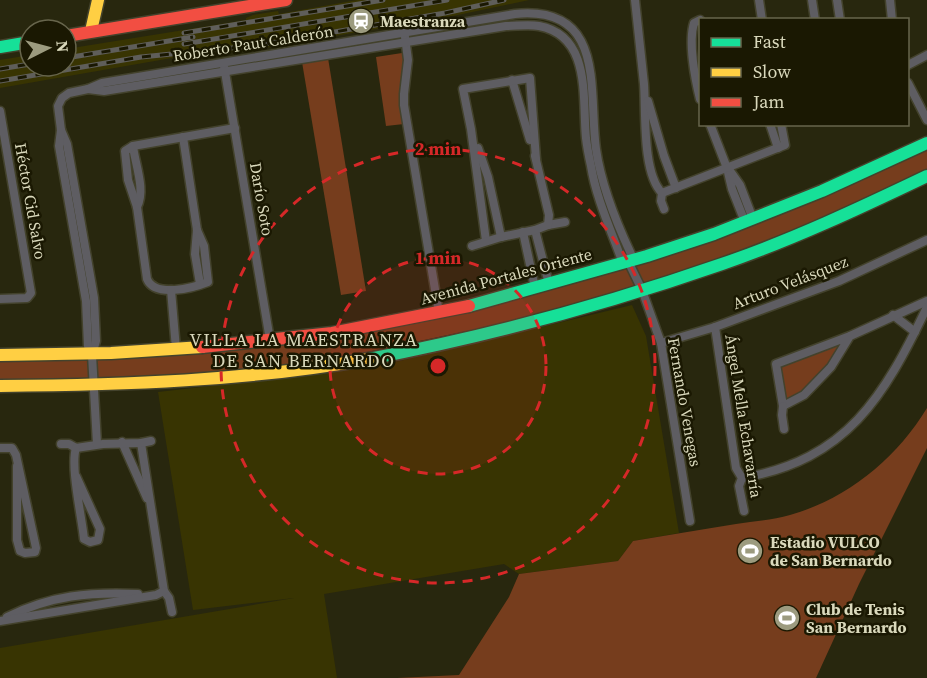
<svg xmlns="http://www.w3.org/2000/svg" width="927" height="678" viewBox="0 0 927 678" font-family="'Source Serif 4',serif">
  <rect width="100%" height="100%" fill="#28270e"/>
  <!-- built -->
  <g fill="#383402">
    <polygon points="357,0 529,0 458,15 252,50 189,55 0,88 0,60 30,55 30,66 66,66 66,49 246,20 246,18 253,15 278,11 279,14"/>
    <polygon points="632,305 646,336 679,533 633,541 618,561 519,574 504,564 324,594 337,678 0,678 0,648 294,598 193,610 158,392 305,375 400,361"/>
  </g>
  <!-- green -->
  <g fill="#763d1d">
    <polygon points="402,53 404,55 405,75 400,98 404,124 386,126 376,57"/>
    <polygon points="328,58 366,291 341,295 302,62"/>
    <polygon points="927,145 927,172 858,204 676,276 566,310 520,320 343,357 233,372 167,376 0,382 0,358 349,333 622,265"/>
    <path d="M841 343C828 367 811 387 786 401L781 367Z"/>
    <path d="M927 408V448L859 584 816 678H397L459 675 509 597 519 574 618 561 633 541C667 535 701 530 736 524 754 521 773 520 790 515 847 499 896 459 927 408Z"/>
  </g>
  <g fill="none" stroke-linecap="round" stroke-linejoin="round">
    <!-- street casing -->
    <g stroke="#43422c" stroke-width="11">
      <g id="street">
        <path d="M635 0C638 28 641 56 644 84 646 112 642 173 662 193L661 201 664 209"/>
        <polyline points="759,0 762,20"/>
        <polyline points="812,0 815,20"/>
        <polyline points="837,0 840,20"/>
        <polyline points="890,0 892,20"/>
        <path d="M700 20 694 23C688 42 695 79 700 99"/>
        <polyline points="405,37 408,60 404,94 404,105 439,313"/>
        <polyline points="908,65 927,55"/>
        <polyline points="224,66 270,340"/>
        <polyline points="512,80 530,140"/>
        <polyline points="908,83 927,120"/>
        <path d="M88 89 104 91 506 26C517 26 529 24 539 26 592 36 582 99 586 138 587 147 589 157 591 166 596 197 610 228 621 258L628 261 642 290 661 343 690 521"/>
        <polyline points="648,101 664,156 676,188"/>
        <polyline points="0,111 31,293 27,298 0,299"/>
        <polyline points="710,124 727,168 732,189 745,222"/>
        <polyline points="770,124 778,148"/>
        <polyline points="61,130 67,144 94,298 96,341 92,355"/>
        <polyline points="183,137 197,230 195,254 200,284"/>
        <path d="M133 146C135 164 146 190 137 207"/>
        <polyline points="478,148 488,177 501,237"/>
        <polyline points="728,168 740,185 753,219"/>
        <polyline points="662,193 785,145 781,124"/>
        <polyline points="548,225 565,222"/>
        <path d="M197 230 204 246 208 282C193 288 155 298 147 279L137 207 128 180 125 151 133 146 235 128"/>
        <polyline points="535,230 549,284"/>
        <polyline points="523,232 535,288"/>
        <polyline points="486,241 471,129 463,89 530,78 536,159"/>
        <polyline points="472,246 501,237 535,230 548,225 549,215 535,156"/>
        <polyline points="171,290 176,349"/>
        <polyline points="893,315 915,332"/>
        <polyline points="715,327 736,468 742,478 739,486 744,511"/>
        <polyline points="850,336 831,367 804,395 783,406 776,364 850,336 927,301"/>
        <polyline points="661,343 715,327 839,281 927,240"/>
        <polyline points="783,406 782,415 784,429"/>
        <polyline points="122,442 147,498"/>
        <polyline points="141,443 164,591 169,598 172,612"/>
        <polyline points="61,444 69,444 76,448 103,444 141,443 151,441"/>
        <path d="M97 444 92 355 88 346 86 301 59 146 61 130 58 106 62 98 69 93 88 89 102 83 515 14C607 5 588 91 596 149 601 184 616 222 631 254L628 261"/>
        <polyline points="0,448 12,448 16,455 36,548 35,552 25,553 20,551 17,540 17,466"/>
        <path d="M76 448C70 466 82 518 84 539L90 542 98 540 100 529 76 476"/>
        <path d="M742 478C847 460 884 397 927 307"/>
        <path d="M7 617C52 595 89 592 138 594"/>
        <polyline points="0,621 156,595 164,591"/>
      </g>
    </g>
    <!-- fast casing -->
    <g stroke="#43422c" stroke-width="15">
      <g id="fast">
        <polyline points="0,47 30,42"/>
        <polyline points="469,306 647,256 714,234 822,191 927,143"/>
        <path d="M369 359C489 336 607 304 722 264 792 240 860 208 927 176"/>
      </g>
    </g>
    <!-- slow casing -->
    <g stroke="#43422c" stroke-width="15">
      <g id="slow">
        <polyline points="91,31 98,0"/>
        <polyline points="0,355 111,353 202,347"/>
        <path d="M0 386C123 385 248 381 369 359"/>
      </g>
    </g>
    <!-- jam casing -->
    <g stroke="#43422c" stroke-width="15">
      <g id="jam">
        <polyline points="66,36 286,0"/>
        <polyline points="202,347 332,333 469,306"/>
      </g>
    </g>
    <!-- street -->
    <use href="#street" stroke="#5e5d62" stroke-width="8"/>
    <!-- fast -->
    <use href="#fast" stroke="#16e098" stroke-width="12"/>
    <!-- slow -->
    <use href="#slow" stroke="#ffcf43" stroke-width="12"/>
    <!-- jam -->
    <use href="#jam" stroke="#f24e42" stroke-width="12"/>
    <!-- rail casing -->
    <g stroke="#5f5e5a" stroke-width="5">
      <g id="rail">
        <polyline points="184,33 383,0"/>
        <polyline points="184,44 447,0"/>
        <polyline points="66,58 193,37"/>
        <polyline points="0,69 30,64"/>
        <polyline points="0,81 141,57 253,46 445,13 504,0"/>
      </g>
    </g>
    <!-- rail -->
    <use href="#rail" stroke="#1a1802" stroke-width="3" stroke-dasharray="9" stroke-linecap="butt"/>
  </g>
  <!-- distance rings -->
  <circle cx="438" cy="366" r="108" fill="#d62828" fill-opacity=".12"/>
  <g fill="none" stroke="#d62828" stroke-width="3" stroke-dasharray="10 8">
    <circle cx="438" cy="366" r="108"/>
    <circle cx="438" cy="366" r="217"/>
  </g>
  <!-- icons -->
  <defs>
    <g id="station-disc" transform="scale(1.35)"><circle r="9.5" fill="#9c9b7f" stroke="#1a1802"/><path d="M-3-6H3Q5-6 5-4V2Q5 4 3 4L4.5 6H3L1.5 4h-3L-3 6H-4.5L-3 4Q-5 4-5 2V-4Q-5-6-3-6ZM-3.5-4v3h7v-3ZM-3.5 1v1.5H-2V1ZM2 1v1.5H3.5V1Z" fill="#fff"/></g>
    <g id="stadium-disc" transform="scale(1.35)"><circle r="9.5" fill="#9c9b7f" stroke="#1a1802"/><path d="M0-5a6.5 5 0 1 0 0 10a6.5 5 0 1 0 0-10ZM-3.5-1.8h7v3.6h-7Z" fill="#fff"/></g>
  </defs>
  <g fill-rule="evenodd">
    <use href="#station-disc" x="361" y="21"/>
    <use href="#stadium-disc" x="750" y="551"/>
    <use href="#stadium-disc" x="787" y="618"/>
  </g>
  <g text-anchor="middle" stroke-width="5" stroke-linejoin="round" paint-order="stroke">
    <!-- poi labels -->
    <g font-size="16" font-weight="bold" fill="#dad9bc" stroke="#1a1802" text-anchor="start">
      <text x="380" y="27">Maestranza</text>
      <text x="770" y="548">Estadio VULCO<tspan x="770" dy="18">de San Bernardo</tspan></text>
      <text x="806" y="615">Club de Tenis<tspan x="806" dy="18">San Bernardo</tspan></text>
    </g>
    <!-- street labels -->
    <g font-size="16" fill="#dad9bc" stroke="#1a1802">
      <text transform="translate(253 43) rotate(-9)" y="6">Roberto Paut Calderón</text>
      <text transform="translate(262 199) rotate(80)" y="6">Darío Soto</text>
      <text transform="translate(31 201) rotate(80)" y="6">Héctor Cid Salvo</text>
      <text transform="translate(506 276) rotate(-15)" y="6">Avenida Portales Oriente</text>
      <text transform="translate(790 282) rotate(-21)" y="6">Arturo Velásquez</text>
      <text transform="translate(685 402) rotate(80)" y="6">Fernando Venegas</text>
      <text transform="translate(744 416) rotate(81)" y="6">Ángel Mella Echavarría</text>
    </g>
    <!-- neighbourhood labels -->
    <g font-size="18" letter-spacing="1.5" fill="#dad9bc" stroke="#1a1802">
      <text x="304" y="346">VILLA LA MAESTRANZA<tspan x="304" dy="21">DE SAN BERNARDO</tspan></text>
    </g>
  </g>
  <circle cx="438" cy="366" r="9" fill="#d62828" stroke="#1a1802" stroke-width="3"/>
  <g font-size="18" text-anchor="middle" font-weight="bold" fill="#d62828" stroke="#1a1802" stroke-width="5" stroke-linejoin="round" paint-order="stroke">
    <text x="438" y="155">2 min</text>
    <text x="438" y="264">1 min</text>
  </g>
  <!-- legend -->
  <rect x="699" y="18" width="210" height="108" fill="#1a1802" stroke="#67654c" stroke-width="1.5"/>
  <rect x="711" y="38" width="30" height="9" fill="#16e098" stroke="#67654c" stroke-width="1.5"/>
  <text x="753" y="48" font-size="18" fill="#dad9bc">Fast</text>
  <rect x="711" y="68" width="30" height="9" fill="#ffcf43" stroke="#67654c" stroke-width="1.5"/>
  <text x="753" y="78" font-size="18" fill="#dad9bc">Slow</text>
  <rect x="711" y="98" width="30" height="9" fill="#f24e42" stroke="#67654c" stroke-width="1.5"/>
  <text x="753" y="108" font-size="18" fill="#dad9bc">Jam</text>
  <!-- north arrow -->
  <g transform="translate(48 48) rotate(84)"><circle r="28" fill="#1a1802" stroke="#67654c" stroke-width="1.5"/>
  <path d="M0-4.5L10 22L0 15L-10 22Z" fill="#9c9b7f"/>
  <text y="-9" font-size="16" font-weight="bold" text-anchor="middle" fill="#dad9bc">N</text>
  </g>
</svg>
